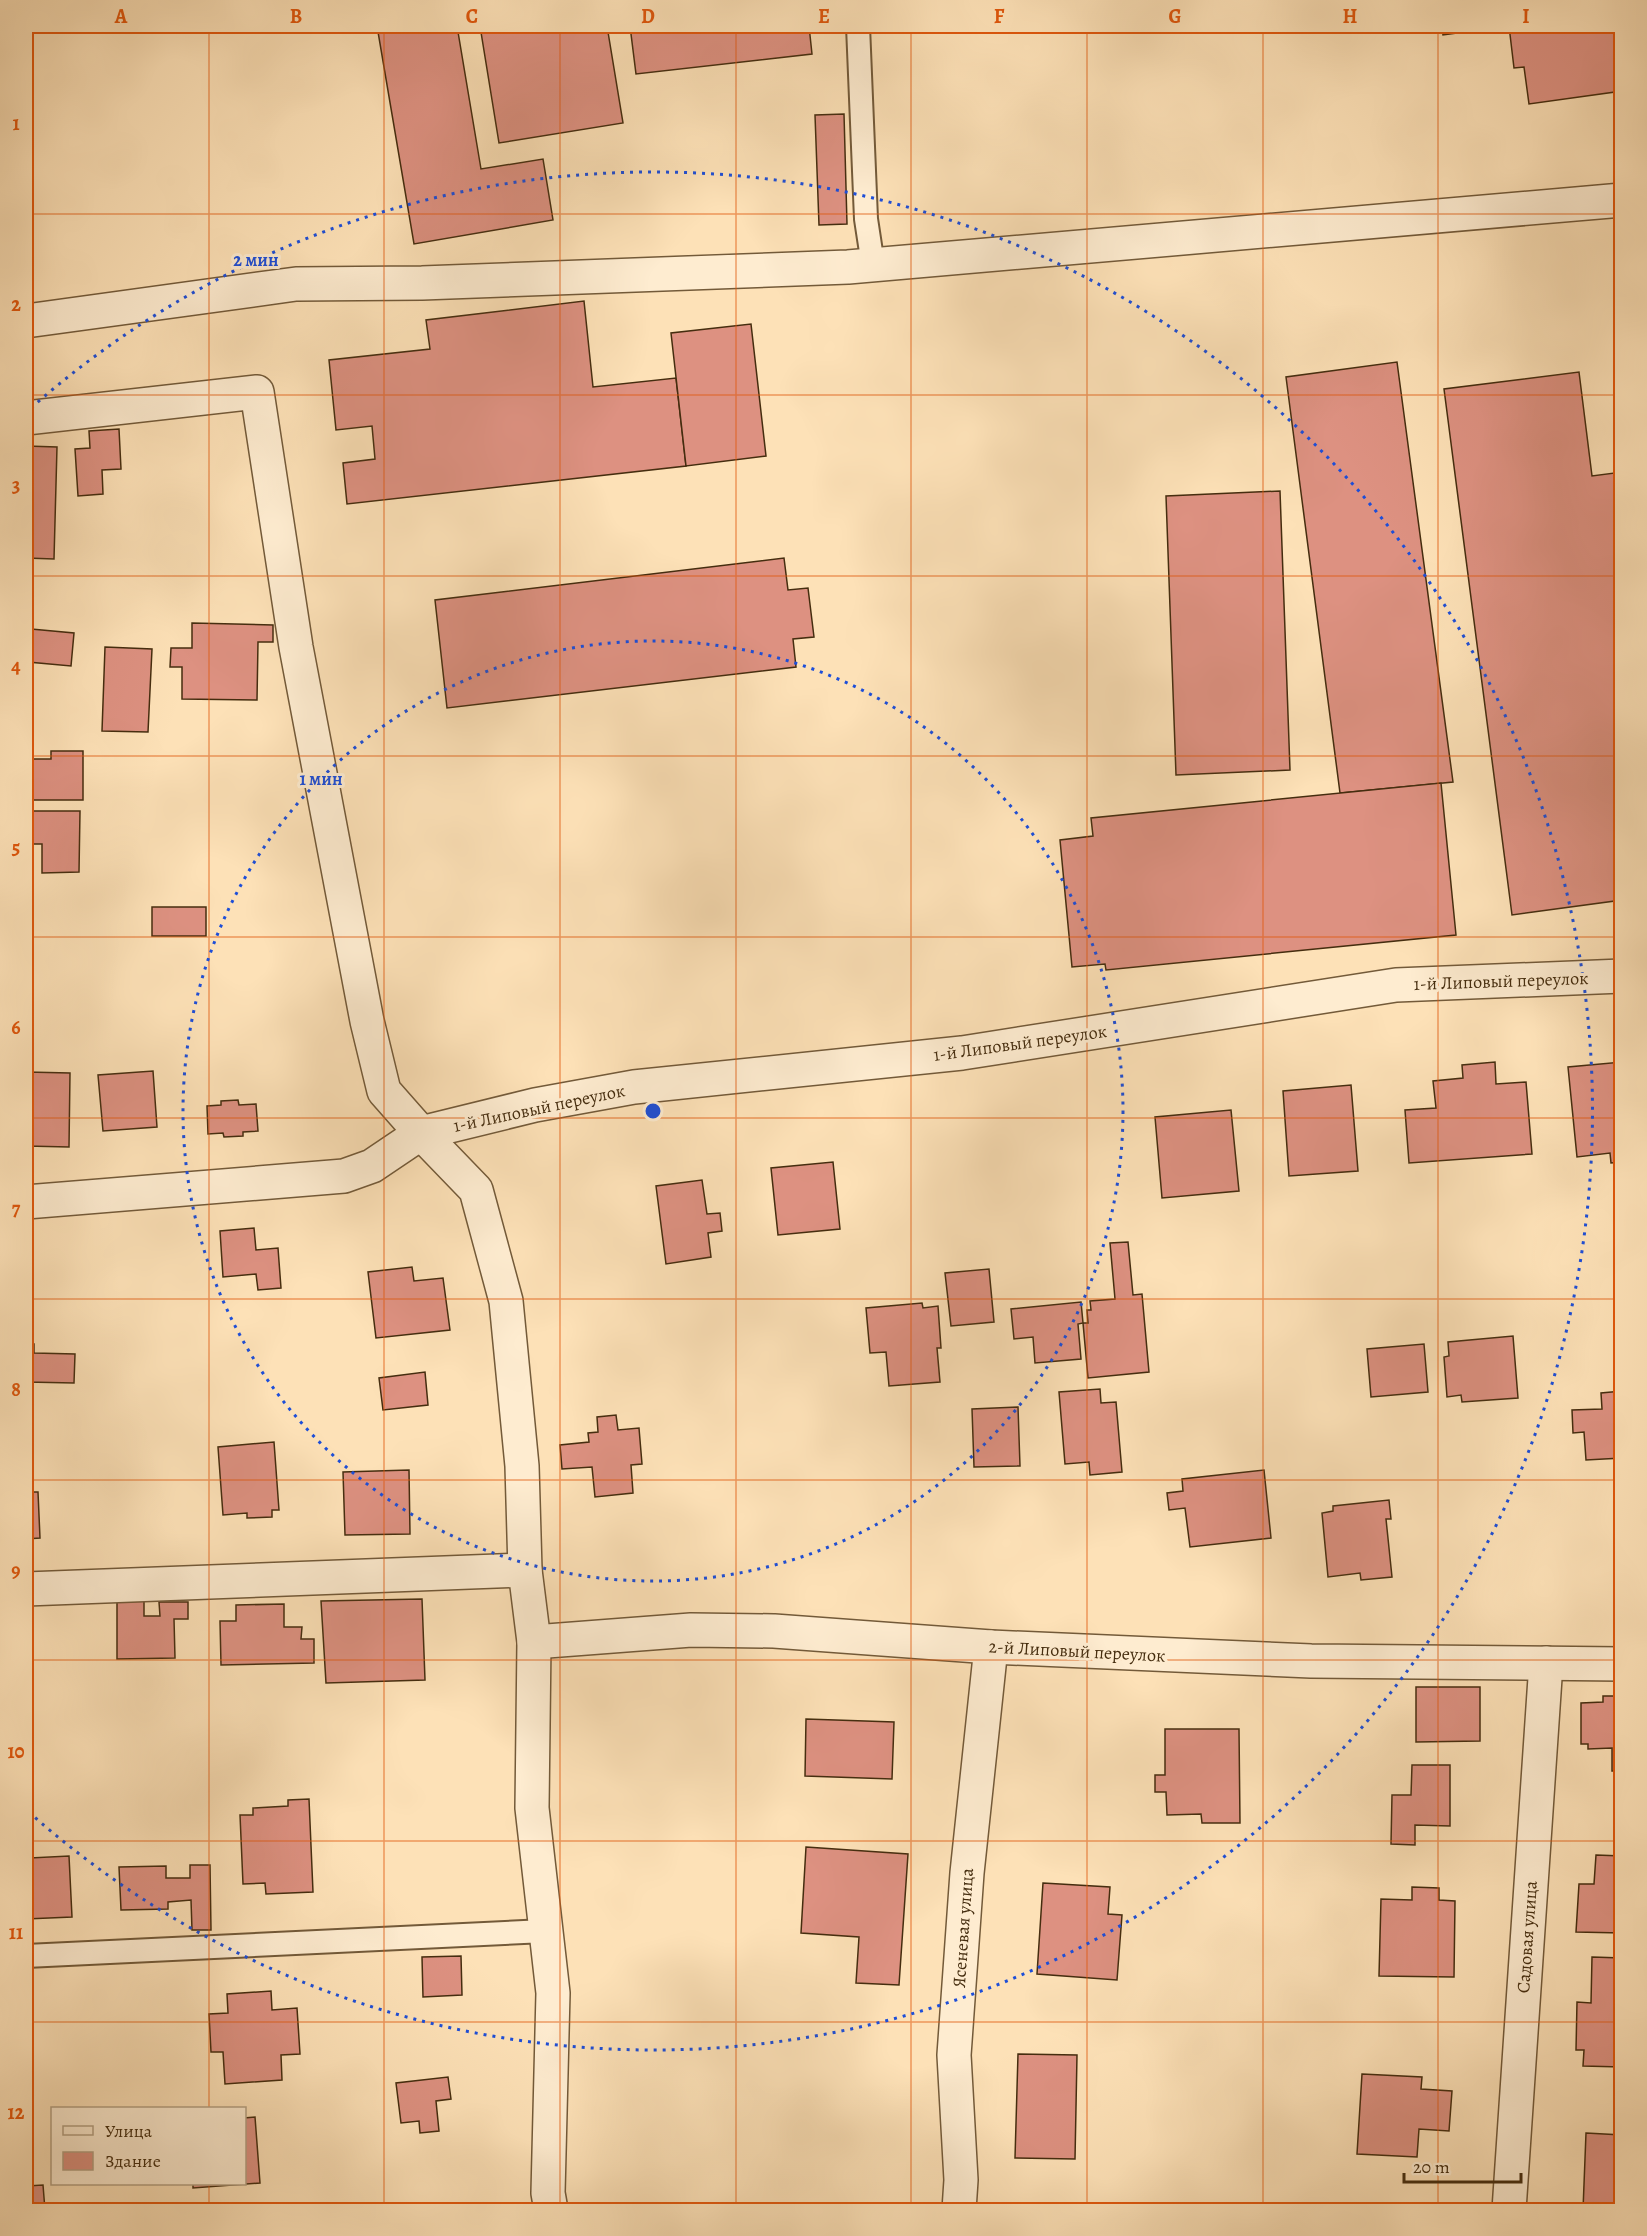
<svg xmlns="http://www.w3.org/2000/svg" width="1647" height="2236" viewBox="0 0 1647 2236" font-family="Alegreya,serif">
  <rect width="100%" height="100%" fill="#fde1b7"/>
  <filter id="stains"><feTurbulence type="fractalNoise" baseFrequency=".00333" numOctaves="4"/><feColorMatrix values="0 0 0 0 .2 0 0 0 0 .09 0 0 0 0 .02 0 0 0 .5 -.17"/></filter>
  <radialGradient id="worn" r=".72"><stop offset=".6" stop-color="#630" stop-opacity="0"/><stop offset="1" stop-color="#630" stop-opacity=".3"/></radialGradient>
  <!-- building -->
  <g fill="#dd9181" stroke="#452d0f" stroke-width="1.5">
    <polygon points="377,26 457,26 481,169 543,159 553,220 414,244"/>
    <polygon points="480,26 607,26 623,123 499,143"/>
    <polygon points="630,26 809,26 812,54 636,74"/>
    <polygon points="1442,26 1622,26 1622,91 1529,104 1524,67 1514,68 1509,26 1443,35"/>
    <polygon points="844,114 847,224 819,225 815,115"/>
    <polygon points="584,301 593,387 676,378 686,466 347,504 343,463 375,459 372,426 336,430 329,360 430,349 426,320"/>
    <polygon points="751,324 766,456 686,466 671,333"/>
    <polygon points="1397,362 1453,782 1340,793 1286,377"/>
    <polygon points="1579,372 1592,476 1622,472 1622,900 1512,915 1444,389"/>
    <polygon points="119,429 121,469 102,470 103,494 78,496 75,449 90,448 89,431"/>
    <polygon points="26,446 57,447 54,559 26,558"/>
    <polygon points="1280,491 1290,770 1176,775 1166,496"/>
    <polygon points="784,558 788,590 808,588 814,637 793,639 796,667 447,708 435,600"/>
    <polygon points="192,623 273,625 273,642 258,642 257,700 182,699 182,667 170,667 171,648 192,648"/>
    <polygon points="31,629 74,633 71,666 28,662"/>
    <polygon points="105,647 152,649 148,732 102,731"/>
    <polygon points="51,751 83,751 83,800 26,800 26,759 51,759"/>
    <polygon points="1441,783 1456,935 1106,970 1105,964 1072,967 1060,840 1093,836 1091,818"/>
    <polygon points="26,811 80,811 79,872 42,873 42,844 26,844"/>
    <rect x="152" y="907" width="54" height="29"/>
    <polygon points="1495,1062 1496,1084 1526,1082 1532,1154 1409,1163 1405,1110 1436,1108 1433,1081 1463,1078 1462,1065"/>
    <polygon points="1622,1062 1622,1162 1611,1163 1610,1153 1577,1157 1568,1067"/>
    <polygon points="153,1071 157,1127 103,1131 98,1075"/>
    <polygon points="26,1072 70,1073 69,1147 26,1146"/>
    <polygon points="1351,1085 1358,1171 1289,1176 1283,1091"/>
    <polygon points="238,1100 239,1105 256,1104 258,1131 243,1132 243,1136 224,1137 223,1133 208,1134 207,1106 221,1105 221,1101"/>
    <polygon points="1231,1110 1239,1191 1162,1198 1155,1117"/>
    <polygon points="833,1162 840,1229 778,1235 771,1168"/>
    <polygon points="702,1180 707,1214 720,1213 722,1231 708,1233 711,1257 666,1264 656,1186"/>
    <polygon points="254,1228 256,1250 278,1248 281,1288 258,1290 256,1274 223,1277 220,1231"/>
    <polygon points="1128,1242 1133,1295 1142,1294 1149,1372 1088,1378 1083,1323 1088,1323 1087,1310 1091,1310 1090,1301 1115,1299 1110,1243"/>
    <polygon points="412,1267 414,1281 443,1278 450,1330 376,1338 368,1272"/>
    <polygon points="989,1269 994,1322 951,1326 945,1273"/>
    <polygon points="1081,1302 1083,1323 1078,1324 1081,1359 1035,1363 1033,1337 1014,1339 1011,1309"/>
    <polygon points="922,1303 923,1308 938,1306 941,1348 937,1348 940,1382 889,1386 886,1352 870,1353 866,1308"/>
    <polygon points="1513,1336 1518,1398 1462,1402 1461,1395 1447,1397 1444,1357 1449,1356 1448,1342"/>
    <polygon points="26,1344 34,1344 34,1353 75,1354 74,1383 26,1382"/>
    <polygon points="1424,1344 1428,1392 1371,1397 1367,1349"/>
    <polygon points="425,1372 428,1405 383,1410 379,1378"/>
    <polygon points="1100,1389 1101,1403 1116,1402 1122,1472 1090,1475 1089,1462 1065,1464 1059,1392"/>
    <polygon points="1622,1391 1622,1458 1586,1460 1584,1432 1573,1433 1572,1410 1602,1409 1601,1393"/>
    <polygon points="1018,1407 1020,1466 974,1467 972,1409"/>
    <polygon points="616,1415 618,1430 639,1428 642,1464 631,1465 633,1493 595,1497 592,1467 562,1469 560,1445 589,1442 588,1433 598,1432 597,1417"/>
    <polygon points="274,1442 279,1510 272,1510 272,1517 247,1518 247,1513 223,1515 218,1447"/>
    <polygon points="409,1470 410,1534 345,1535 343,1472"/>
    <polygon points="1264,1470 1271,1538 1190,1547 1185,1508 1169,1510 1167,1493 1183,1491 1182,1479"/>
    <polygon points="26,1492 38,1492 40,1538 26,1539"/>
    <polygon points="1389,1500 1391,1519 1386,1519 1392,1577 1361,1580 1360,1573 1328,1577 1322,1513 1333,1511 1333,1506"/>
    <polygon points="422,1599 425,1680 326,1683 321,1601"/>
    <polygon points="144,1601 144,1616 160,1616 159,1602 188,1602 188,1619 174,1619 175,1658 117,1659 117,1602"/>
    <polygon points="284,1604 284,1627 302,1627 301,1639 314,1639 314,1663 221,1665 220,1621 236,1621 236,1605"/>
    <polygon points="1416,1687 1480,1687 1480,1741 1416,1742"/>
    <polygon points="1603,1696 1622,1696 1622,1771 1612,1771 1612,1748 1588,1749 1588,1744 1581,1744 1581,1703 1603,1702"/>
    <polygon points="806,1719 894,1722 892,1779 805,1776"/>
    <polygon points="1165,1729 1239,1729 1240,1823 1202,1823 1201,1814 1167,1815 1166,1792 1155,1792 1155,1775 1165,1775"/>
    <polygon points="1412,1765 1450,1765 1450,1826 1415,1825 1415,1845 1391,1844 1392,1795 1411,1795"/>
    <polygon points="309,1799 313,1892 266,1894 265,1883 243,1884 240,1815 253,1815 253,1808 288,1806 288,1800"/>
    <polygon points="26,1841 30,1841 30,1858 69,1856 72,1917 26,1919"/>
    <polygon points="806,1847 908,1854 899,1985 856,1983 859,1937 801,1933"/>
    <polygon points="1596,1855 1622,1856 1622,1933 1576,1932 1579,1884 1594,1884"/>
    <polygon points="190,1865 210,1865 211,1930 192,1930 191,1900 168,1902 168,1909 121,1910 119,1867 166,1866 166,1878 190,1878"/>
    <polygon points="1043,1883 1110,1887 1108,1914 1122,1915 1117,1980 1037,1974"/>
    <polygon points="1412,1887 1439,1888 1439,1900 1455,1901 1454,1977 1379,1976 1381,1899 1412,1900"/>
    <polygon points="461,1956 462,1995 423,1997 422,1957"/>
    <polygon points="1592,1957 1622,1958 1622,2067 1583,2066 1584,2050 1576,2050 1577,2002 1591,2003"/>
    <polygon points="26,1978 32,1978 33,2016 26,2016"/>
    <polygon points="271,1991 272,2010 297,2008 300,2054 281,2055 282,2080 225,2084 223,2052 211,2052 209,2014 228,2013 227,1994"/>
    <polygon points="1018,2054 1077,2055 1075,2159 1015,2158"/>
    <polygon points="1362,2074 1422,2077 1421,2089 1452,2091 1449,2131 1419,2129 1417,2157 1357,2154"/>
    <polygon points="448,2077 451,2099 436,2101 439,2131 420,2133 419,2121 401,2123 396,2083"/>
    <polygon points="255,2117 260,2183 193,2188 193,2184 244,2184 244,2118"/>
    <polygon points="1586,2133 1622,2135 1622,2210 1583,2210"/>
    <polygon points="26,2175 27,2186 43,2185 45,2210 26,2210"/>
  </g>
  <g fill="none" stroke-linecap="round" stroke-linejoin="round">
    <!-- service casing -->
    <g stroke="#735a39" stroke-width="26">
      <g id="service">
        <polyline points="858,26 866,219 873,265"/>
        <polyline points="26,1956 545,1931"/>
      </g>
    </g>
    <!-- minor casing -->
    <g stroke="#735a39" stroke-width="36">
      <g id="minor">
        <polyline points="26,321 296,284 422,283 848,267 1622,200"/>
        <polyline points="26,418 257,392 296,647 367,1021 384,1091 421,1133 476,1190 506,1301 522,1466 525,1570 534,1642 532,1808 553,1993 548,2193 551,2210"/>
        <polyline points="26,1202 344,1176 372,1166 421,1133 535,1105 634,1087 962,1053 1396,985 1622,976"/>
        <polyline points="26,1589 525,1570"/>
        <polyline points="534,1642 691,1630 774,1631 991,1647 1311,1661 1622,1664"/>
        <polyline points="959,2210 961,2180 954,2055 967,1873 991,1647"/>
        <polyline points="1509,2210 1546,1663"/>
      </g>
    </g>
    <!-- service -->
    <use href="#service" stroke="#feecd0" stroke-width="22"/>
    <!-- minor -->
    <use href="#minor" stroke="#feecd0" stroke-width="33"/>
  </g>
  <!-- grid -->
  <path fill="none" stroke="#e0570c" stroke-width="1.5" stroke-opacity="0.55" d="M209 26V2108M384 26V2210M560 26V2210M736 26V2210M911 26V2210M1087 26V2210M1263 26V2210M1438 26V2210M26 214H1622M26 395H1622M26 576H1622M26 756H1622M26 937H1622M26 1118H1622M26 1299H1622M26 1480H1622M26 1660H1622M26 1841H1622M26 2022H1622M209 2184V2210"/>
  <!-- distance rings -->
  <g fill="none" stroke="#1d4ed8" stroke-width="3" stroke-dasharray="3 6">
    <circle cx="653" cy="1111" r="470"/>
    <path d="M31 408A939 939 0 1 1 31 1814"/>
  </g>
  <g text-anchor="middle" stroke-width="6" stroke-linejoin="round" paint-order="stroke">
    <!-- street labels -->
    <g font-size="18" fill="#452d0f" stroke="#feecd0">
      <text transform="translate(1501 981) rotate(-2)" y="6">1-й Липовый переулок</text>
      <text transform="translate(1020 1043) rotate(-8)" y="6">1-й Липовый переулок</text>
      <text transform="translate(539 1108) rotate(-12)" y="6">1-й Липовый переулок</text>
      <text transform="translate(1077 1651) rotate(3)" y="6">2-й Липовый переулок</text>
      <text transform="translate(963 1928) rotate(-86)" y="6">Ясеневая улица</text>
      <text transform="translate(1527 1937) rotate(-86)" y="6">Садовая улица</text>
    </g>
  </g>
  <circle cx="653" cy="1111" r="9" fill="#1d4ed8" stroke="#feecd0" stroke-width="3"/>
  <g font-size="18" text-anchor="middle" font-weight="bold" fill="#1d4ed8" stroke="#feecd0" stroke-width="6" stroke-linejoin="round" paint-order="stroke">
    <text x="256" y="266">2 мин</text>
    <text x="321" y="785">1 мин</text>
  </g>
  <!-- margin -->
  <rect width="1647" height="2236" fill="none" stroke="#fde1b7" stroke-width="66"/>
  <!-- legend -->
  <rect x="51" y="2107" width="195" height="78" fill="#feecd0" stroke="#b4a083" stroke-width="1.5"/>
  <rect x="63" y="2126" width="30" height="9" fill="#feecd0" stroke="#b4a083" stroke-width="1.5"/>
  <text x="105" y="2137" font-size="18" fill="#452d0f">Улица</text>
  <rect x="63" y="2152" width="30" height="18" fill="#dd9181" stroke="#b4a083" stroke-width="1.5"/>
  <text x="105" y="2167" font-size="18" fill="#452d0f">Здание</text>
  <!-- scale -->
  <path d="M1404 2173v9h117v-9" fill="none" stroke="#452d0f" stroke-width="3"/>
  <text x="1413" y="2173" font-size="18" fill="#452d0f" stroke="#feecd0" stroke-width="4.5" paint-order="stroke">20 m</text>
  <rect x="33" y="33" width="1581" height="2170" fill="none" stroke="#e0570c" stroke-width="2"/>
  <g font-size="20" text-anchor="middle" font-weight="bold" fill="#e0570c">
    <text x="121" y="23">A</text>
    <text x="296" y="23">B</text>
    <text x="472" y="23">C</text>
    <text x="648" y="23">D</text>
    <text x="824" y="23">E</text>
    <text x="999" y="23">F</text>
    <text x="1175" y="23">G</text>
    <text x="1350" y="23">H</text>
    <text x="1526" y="23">I</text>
    <text x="16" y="130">1</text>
    <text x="16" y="311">2</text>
    <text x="16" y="492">3</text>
    <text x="16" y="673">4</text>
    <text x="16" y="854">5</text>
    <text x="16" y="1034">6</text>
    <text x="16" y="1215">7</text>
    <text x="16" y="1396">8</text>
    <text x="16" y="1577">9</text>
    <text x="16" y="1758">10</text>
    <text x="16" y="1939">11</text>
    <text x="16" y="2119">12</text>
  </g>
  <rect width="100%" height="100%" filter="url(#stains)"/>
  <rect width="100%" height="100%" fill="url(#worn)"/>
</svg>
